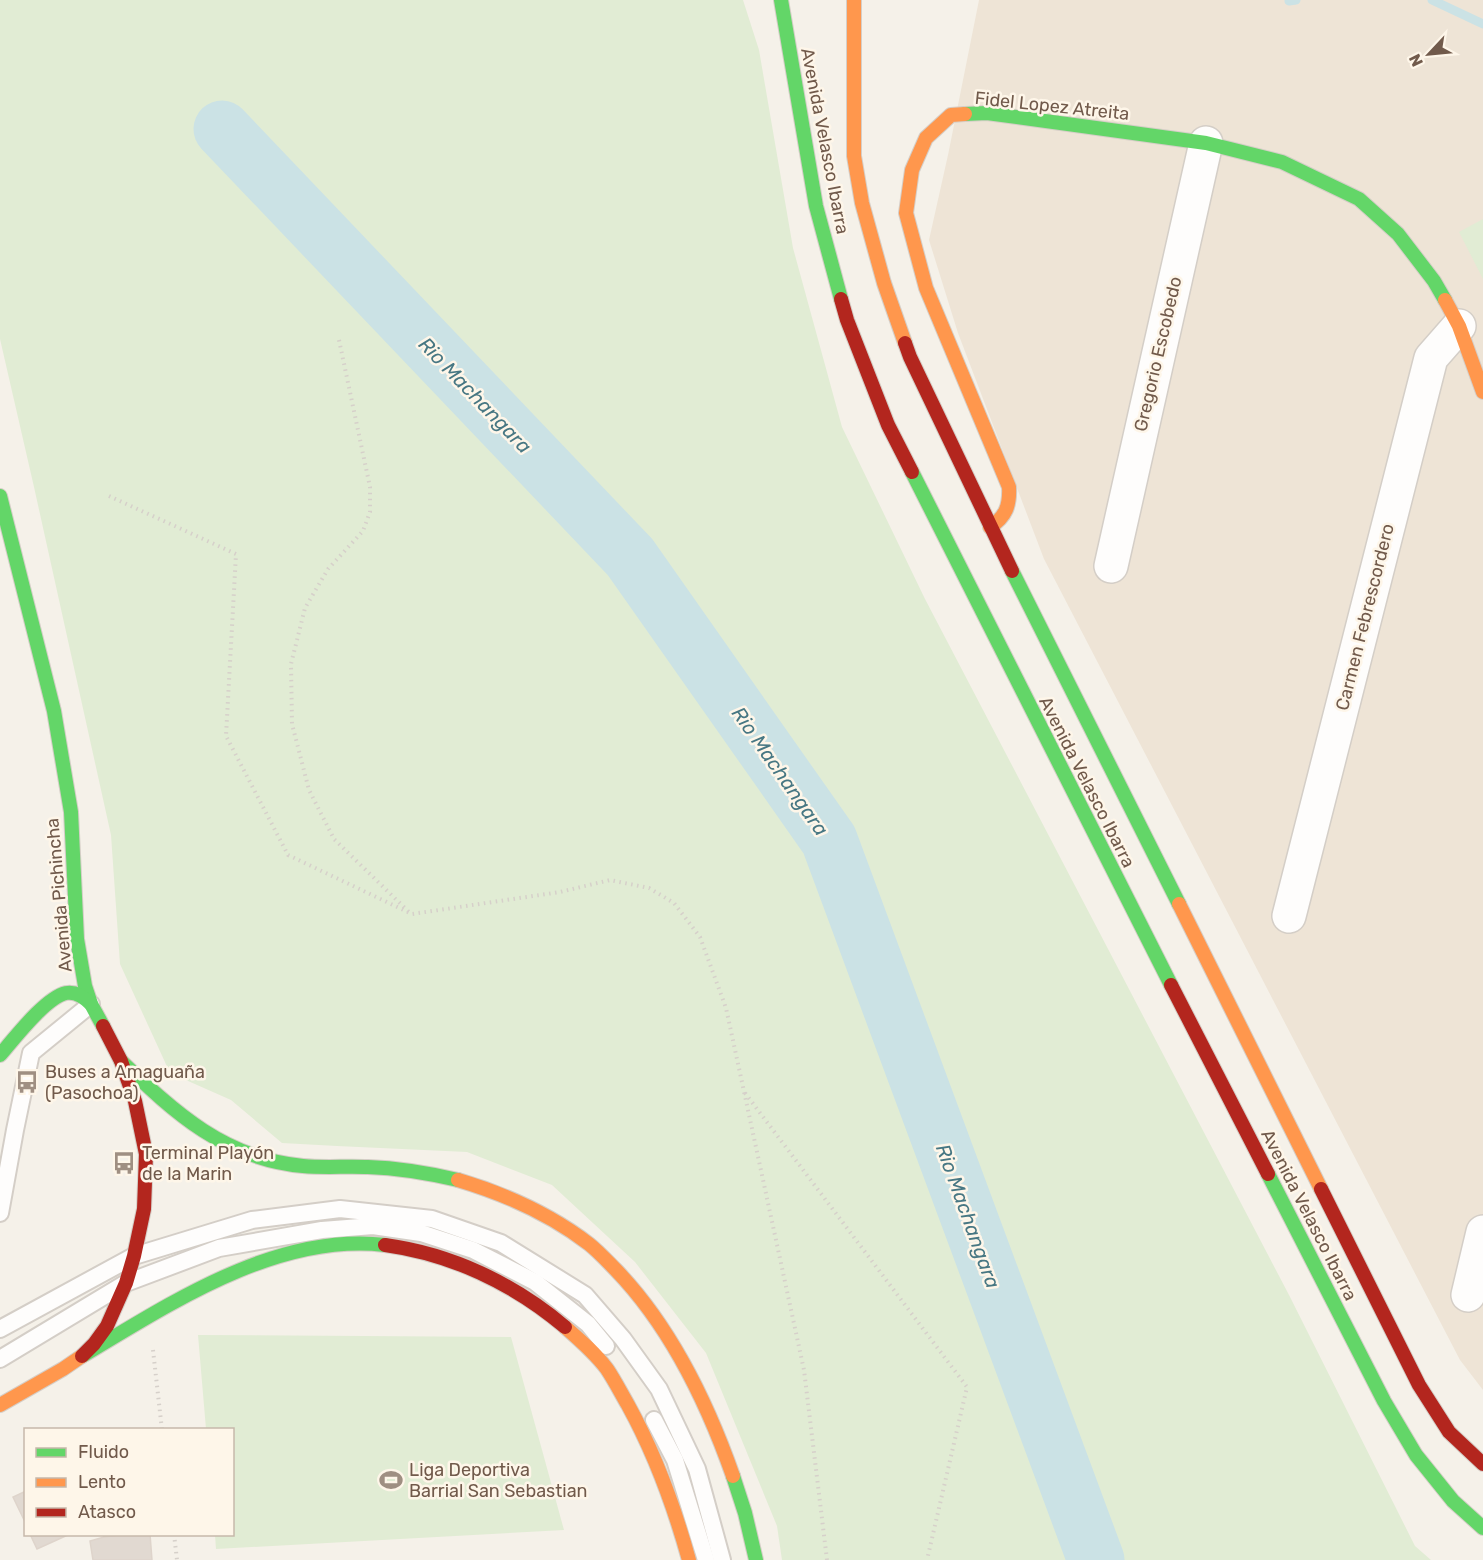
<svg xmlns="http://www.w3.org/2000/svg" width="1483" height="1560" viewBox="0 0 1483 1560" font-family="Rubik,sans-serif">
  <rect width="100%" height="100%" fill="#f5f1e9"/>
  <!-- residential -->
  <polygon fill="#eee4d6" points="979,0 1483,0 1483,1390 1460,1360 1044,559 958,333 929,240 948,155"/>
  <!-- green -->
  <g fill="#e1ecd4">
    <polygon points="0,0 743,0 759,50 793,248 842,427 925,599 1289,1295 1415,1546 1431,1560 782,1560 777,1526 706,1353 635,1262 552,1185 467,1152 337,1146 282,1143 231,1100 170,1073 120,964 111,835 34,487 0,339"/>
    <polygon points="1483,219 1483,279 1459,232"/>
    <polygon points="198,1335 511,1337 564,1530 216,1549 215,1535 232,1534 232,1430 206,1429"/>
  </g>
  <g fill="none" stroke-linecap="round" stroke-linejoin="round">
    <!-- stream -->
    <g stroke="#cbe2e5" stroke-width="9">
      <polyline points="1432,0 1483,24"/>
      <polyline points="1289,1 1296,0"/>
    </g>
    <!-- river -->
    <polyline stroke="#cbe2e5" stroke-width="57" points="222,129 630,557 829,840 1096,1560"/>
  </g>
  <!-- building -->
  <g fill="#e1d9d1" stroke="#ded4cb" stroke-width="1.5">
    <polygon points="26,1491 26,1524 13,1497"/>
    <polygon points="30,1534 70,1534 37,1549"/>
    <polygon points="102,1534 127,1534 104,1537"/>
    <polygon points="127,1534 150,1534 152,1560 93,1560 90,1541 104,1537"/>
  </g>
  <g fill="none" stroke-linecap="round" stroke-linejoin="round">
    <!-- lane casing -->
    <g stroke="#d4cec7" stroke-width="20">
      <g id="lane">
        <polyline points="0,1213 15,1130 31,1053 91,1004"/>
        <polyline points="0,1329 134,1256 252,1220 340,1209 432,1219 501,1243 585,1295 623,1339 659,1389 697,1469 722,1560"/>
        <polyline points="0,1359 126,1283 219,1248 322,1230 373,1226 421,1233 473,1250 535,1282 588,1324 606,1346"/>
        <polyline points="654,1420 675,1460 706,1560"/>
      </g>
    </g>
    <!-- street casing -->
    <g stroke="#d4cec7" stroke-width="36">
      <g id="street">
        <polyline points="1111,566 1206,143"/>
        <polyline points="1289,916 1431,358 1459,326"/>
        <polyline points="1468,1295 1483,1232"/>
      </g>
    </g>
    <!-- fast casing -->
    <g stroke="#d5cec7" stroke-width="16">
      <g id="fast">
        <polyline points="781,0 816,206 841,299"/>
        <polyline points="965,114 987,113 1206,143 1282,162 1359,199 1398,234 1434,281 1445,300"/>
        <polyline points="912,472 1171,985"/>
        <polyline points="0,496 54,711 71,812 77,939 85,986 91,1004 103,1026"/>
        <polyline points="1012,571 1179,904"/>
        <path d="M0 1055C14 1039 45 998 66 993 76 991 84 997 91 1004"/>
        <path d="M121 1061C175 1113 225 1159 303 1166 325 1168 346 1166 368 1167 398 1168 428 1173 458 1180"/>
        <polyline points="1268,1174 1384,1401 1416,1455 1453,1501 1483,1528"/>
        <path d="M84 1355C171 1303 278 1232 385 1245"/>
        <polyline points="733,1476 745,1513 756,1560"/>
      </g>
    </g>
    <!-- slow casing -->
    <g stroke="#d5cec7" stroke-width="16">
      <g id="slow">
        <polyline points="854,0 854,156 862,203 884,283 905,343"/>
        <path d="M965 114 951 115 926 138 912 170 906 213 926 288 1009 487C1010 505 1006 517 990 527"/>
        <polyline points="1445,300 1459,326 1483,392"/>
        <polyline points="1179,904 1321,1189"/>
        <path d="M458 1180C505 1194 550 1214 589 1244 599 1252 607 1261 616 1270 670 1326 707 1402 733 1476"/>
        <path d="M565 1327C580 1340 595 1353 607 1369 615 1381 621 1393 628 1405 655 1454 674 1506 689 1560"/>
        <polyline points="0,1405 63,1369 82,1356"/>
      </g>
    </g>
    <!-- jam casing -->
    <g stroke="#d5cec7" stroke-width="16">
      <g id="jam">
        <polyline points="841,299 847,320 888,425 912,472"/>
        <polyline points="905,343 910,357 1012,571"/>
        <polyline points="1171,985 1268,1174"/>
        <polyline points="1321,1189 1419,1385 1449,1432 1483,1464"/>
        <path d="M385 1245C451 1254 513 1283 565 1327"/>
        <polyline points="82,1356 94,1344 107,1326 126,1283 134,1256 144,1209 146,1154 135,1101 121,1061 103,1026"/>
      </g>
    </g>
    <!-- path -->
    <g stroke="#d6d0ca" stroke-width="4" stroke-dasharray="1.5 4.5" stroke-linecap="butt">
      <polyline points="339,340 370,487 370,512 363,531 328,569 305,608 291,664 292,724 309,790 334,839 409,912"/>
      <polyline points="109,496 236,554 226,736 288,855 412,914 560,892 610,880 649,888 674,903 700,937 726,1008 804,1370 827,1560"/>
      <polyline points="745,1093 967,1387 927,1560"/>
      <polyline points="153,1350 162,1430"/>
      <polyline points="174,1534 177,1560"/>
    </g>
    <!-- lane -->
    <use href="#lane" stroke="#fefdfc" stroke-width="16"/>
    <!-- street -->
    <use href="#street" stroke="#fefdfc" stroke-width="33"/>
    <!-- fast -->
    <use href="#fast" stroke="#63d668" stroke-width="14"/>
    <!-- slow -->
    <use href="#slow" stroke="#ff974d" stroke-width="14"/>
    <!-- jam -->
    <use href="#jam" stroke="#b3261e" stroke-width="14"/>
  </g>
  <!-- icons -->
  <defs>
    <g id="bus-bare" transform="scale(1.8)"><path d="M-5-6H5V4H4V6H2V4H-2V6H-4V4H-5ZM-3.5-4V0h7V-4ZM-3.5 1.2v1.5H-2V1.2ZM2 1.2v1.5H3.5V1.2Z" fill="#9f8f82" stroke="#fef6e9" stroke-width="2.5" paint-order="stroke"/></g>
    <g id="stadium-bare" transform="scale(1.8)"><path d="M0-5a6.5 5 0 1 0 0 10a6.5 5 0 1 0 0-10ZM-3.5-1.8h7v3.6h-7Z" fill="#9f8f82" stroke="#fef6e9" stroke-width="2.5" paint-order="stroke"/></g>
  </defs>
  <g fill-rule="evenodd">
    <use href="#bus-bare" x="27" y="1082"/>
    <use href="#bus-bare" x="124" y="1163"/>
    <use href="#stadium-bare" x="391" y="1480"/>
  </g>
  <g text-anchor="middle" stroke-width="5" stroke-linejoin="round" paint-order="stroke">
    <!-- street labels -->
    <g font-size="18" fill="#715a4b" stroke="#fef6e9">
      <text transform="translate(1052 106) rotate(6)" y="6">Fidel Lopez Atreita</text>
      <text transform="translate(825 141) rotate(79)" y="6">Avenida Velasco Ibarra</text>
      <text transform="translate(1158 354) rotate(-77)" y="6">Gregorio Escobedo</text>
      <text transform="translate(1365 617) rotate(-76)" y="6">Carmen Febrescordero</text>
      <text transform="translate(1087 782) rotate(63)" y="6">Avenida Velasco Ibarra</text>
      <text transform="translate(59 895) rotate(-95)" y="6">Avenida Pichincha</text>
      <text transform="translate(1309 1215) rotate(63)" y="6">Avenida Velasco Ibarra</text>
    </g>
    <!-- poi labels -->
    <g font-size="18" fill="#715a4b" stroke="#fef6e9" text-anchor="start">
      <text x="45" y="1078">Buses a Amaguaña<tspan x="45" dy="21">(Pasochoa)</tspan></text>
      <text x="142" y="1159">Terminal Playón<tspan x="142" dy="21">de la Marin</tspan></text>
      <text x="409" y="1476">Liga Deportiva<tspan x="409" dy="21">Barrial San Sebastian</tspan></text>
    </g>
    <!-- water labels -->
    <g font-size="20" font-style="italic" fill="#477783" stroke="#fef6e9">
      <text transform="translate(475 395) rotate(46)" y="7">Rio Machangara</text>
      <text transform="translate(780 771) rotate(55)" y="7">Rio Machangara</text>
      <text transform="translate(968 1216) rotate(70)" y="7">Rio Machangara</text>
    </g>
  </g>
  <!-- legend -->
  <rect x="24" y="1428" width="210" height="108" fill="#fef6e9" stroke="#c6b8aa" stroke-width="1.5"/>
  <rect x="36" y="1448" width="30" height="9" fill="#63d668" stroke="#c6b8aa" stroke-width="1.5"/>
  <text x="78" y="1458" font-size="18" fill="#715a4b">Fluido</text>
  <rect x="36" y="1478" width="30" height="9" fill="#ff974d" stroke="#c6b8aa" stroke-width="1.5"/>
  <text x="78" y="1488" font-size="18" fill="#715a4b">Lento</text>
  <rect x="36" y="1508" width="30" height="9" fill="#b3261e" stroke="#c6b8aa" stroke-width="1.5"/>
  <text x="78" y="1518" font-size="18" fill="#715a4b">Atasco</text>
  <!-- north arrow -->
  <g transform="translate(1429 54) rotate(244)" stroke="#fef6e9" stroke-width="4.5" paint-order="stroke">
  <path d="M0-4.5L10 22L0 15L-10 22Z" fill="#715a4b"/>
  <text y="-9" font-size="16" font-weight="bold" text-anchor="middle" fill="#715a4b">N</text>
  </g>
</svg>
